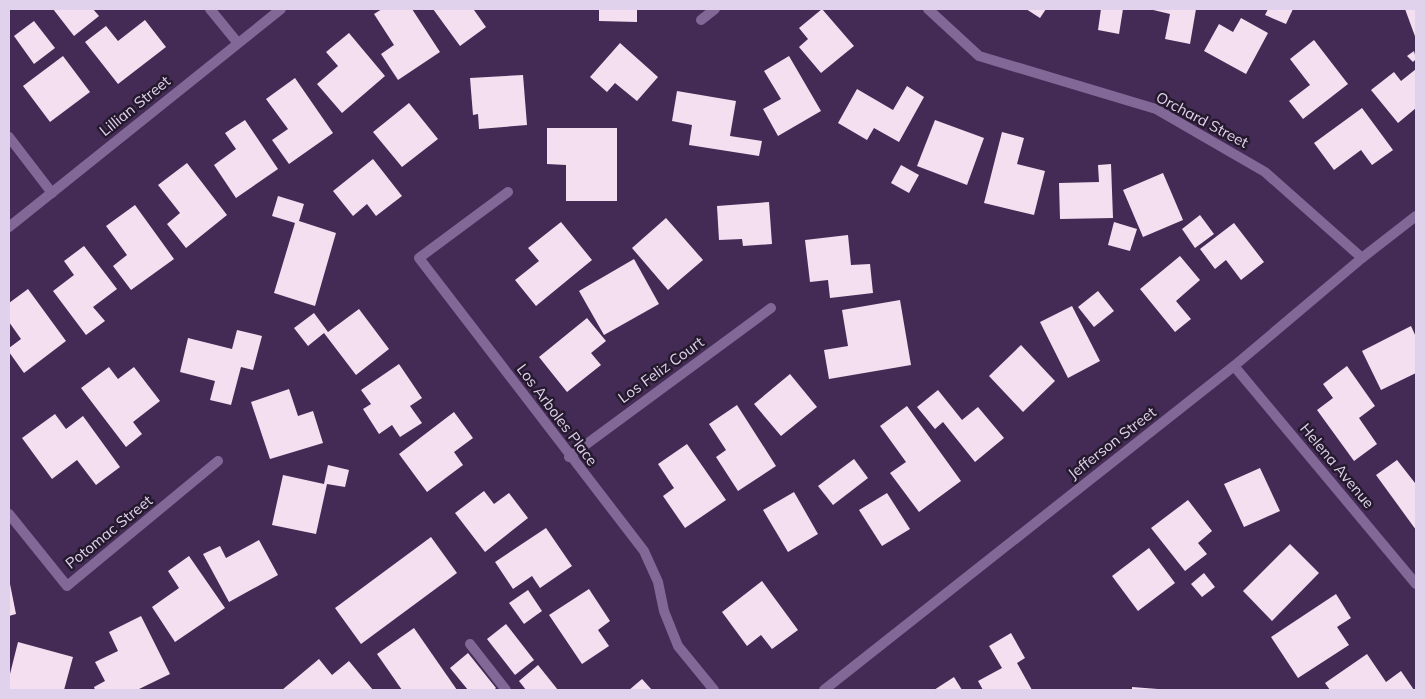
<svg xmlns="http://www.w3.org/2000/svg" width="1425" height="699" viewBox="0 0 1425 699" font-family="Mulish,sans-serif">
  <rect width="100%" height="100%" fill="#442b56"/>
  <!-- building -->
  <g fill="#f4dff1">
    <polygon points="53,9 93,9 99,16 74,36"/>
    <polygon points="382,9 412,9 440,52 398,80 381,54 394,45 374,14"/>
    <polygon points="433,9 476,9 474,10 486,27 460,46"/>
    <polygon points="599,9 637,9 637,22 599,21"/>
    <polygon points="822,9 854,46 821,73 799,47 808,39 799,28"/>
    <polygon points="1026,9 1046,9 1040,18"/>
    <polygon points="1101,9 1123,9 1119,34 1098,30"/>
    <polygon points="1149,9 1196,9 1190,44 1165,39 1170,14"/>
    <polygon points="1268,9 1293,9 1286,24 1265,15"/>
    <polygon points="1405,9 1416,9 1416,39"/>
    <polygon points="1241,18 1268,33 1246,74 1204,51 1219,24 1233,32"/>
    <polygon points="145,20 166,47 118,84 85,42 106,26 118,41"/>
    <polygon points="34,21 55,48 34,64 14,36"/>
    <polygon points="349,33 385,76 342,113 317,84 338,66 326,52"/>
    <polygon points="1314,40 1348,84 1303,119 1289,101 1310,85 1290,59"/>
    <polygon points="620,43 658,77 637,101 615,83 607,92 590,77"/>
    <polygon points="1414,51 1416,59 1413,62 1407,56"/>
    <polygon points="63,56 90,92 50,122 23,86"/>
    <polygon points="789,56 821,111 778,136 763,109 781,99 764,71"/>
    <polygon points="1416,69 1416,108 1398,123 1371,90 1394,72 1401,81"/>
    <polygon points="523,75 527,125 479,129 478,114 473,115 470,78"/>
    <polygon points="295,78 333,133 289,164 272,140 288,129 266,99"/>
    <polygon points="907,86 924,97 899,142 874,128 867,140 838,123 857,89 893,110"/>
    <polygon points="677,91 736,101 730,136 762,141 759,156 689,145 692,125 672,121"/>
    <polygon points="409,103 438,139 402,167 373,132"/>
    <polygon points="1362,108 1393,150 1372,165 1361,150 1334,170 1314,143"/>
    <polygon points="245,120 278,169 236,198 214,165 236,149 225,133"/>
    <polygon points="935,120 984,138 967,185 917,166"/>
    <polygon points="547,128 617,128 617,201 566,201 566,165 547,164"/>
    <polygon points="1002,132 1024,138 1017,164 1045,171 1034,215 984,203"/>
    <polygon points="373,159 402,196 376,216 367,204 353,216 333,191"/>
    <polygon points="187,163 227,215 186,248 167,224 180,213 158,185"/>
    <polygon points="1111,164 1113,218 1060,219 1059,183 1099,182 1098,165"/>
    <polygon points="901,165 919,175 909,193 891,183"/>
    <polygon points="1163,173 1183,220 1143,237 1123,190"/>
    <polygon points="278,196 304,204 299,221 336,233 315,306 274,293 295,223 272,216"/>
    <polygon points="769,202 772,244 743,246 742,239 719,240 717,206"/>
    <polygon points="135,205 174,259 131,290 113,266 127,255 106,226"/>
    <polygon points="1200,215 1214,234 1195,248 1182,229"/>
    <polygon points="666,218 703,260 668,290 632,248"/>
    <polygon points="561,222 592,260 536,306 515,280 539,261 528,248"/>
    <polygon points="1114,222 1137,229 1130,251 1108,245"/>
    <polygon points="1234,223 1264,262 1241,280 1226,260 1215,269 1200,249"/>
    <polygon points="848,235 851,265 870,264 873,293 830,298 828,280 810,282 805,240"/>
    <polygon points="84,246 117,289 93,307 105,321 86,335 53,291 74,275 64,261"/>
    <polygon points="1180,256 1200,280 1176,301 1191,319 1175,332 1140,289"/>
    <polygon points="634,259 659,304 604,335 579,291"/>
    <polygon points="28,289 66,341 24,373 9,352 9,348 21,339 9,322 9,303"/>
    <polygon points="1098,291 1114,311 1094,327 1078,307"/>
    <polygon points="900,300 911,365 829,379 824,350 848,346 842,310"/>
    <polygon points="1072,306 1100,361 1068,378 1040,322"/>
    <polygon points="359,309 389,349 356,375 324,333 308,346 294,328 314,313 328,332"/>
    <polygon points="587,318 606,341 591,353 601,365 567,392 539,357"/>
    <polygon points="1411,326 1416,337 1416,373 1381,390 1362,351"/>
    <polygon points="237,330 262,336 253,370 241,367 231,405 210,400 215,381 180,372 188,338 232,349"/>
    <polygon points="1021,345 1055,381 1023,412 989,376"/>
    <polygon points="399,364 422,398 410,406 422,423 400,437 392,425 379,434 363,409 371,404 361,390"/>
    <polygon points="1347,366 1375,406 1359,418 1377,444 1354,461 1317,410 1333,398 1323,384"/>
    <polygon points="109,367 118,379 134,367 160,401 133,422 142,434 126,447 81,388"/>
    <polygon points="790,374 817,407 781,436 754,404"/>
    <polygon points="289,389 298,416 313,411 323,443 270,459 251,402"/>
    <polygon points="938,390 962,420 978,407 1004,438 975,462 943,422 935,429 917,407"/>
    <polygon points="737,405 776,466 738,491 716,457 726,450 709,424"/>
    <polygon points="907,406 961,481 919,512 890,473 906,462 880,426"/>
    <polygon points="454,412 473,438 454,452 463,465 427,492 399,454"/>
    <polygon points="55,414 66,429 83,416 120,467 96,485 77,460 52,479 22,438"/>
    <polygon points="687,444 726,500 685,528 663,496 674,488 658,464"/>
    <polygon points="854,459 868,478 833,505 818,486"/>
    <polygon points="1397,460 1415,483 1416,482 1416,530 1376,475"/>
    <polygon points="328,465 349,470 345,487 327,484 316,534 272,525 283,475 324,484"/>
    <polygon points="1260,468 1280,511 1244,527 1224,484"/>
    <polygon points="484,491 494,504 509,493 528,518 485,552 455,513"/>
    <polygon points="794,492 818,534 788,552 763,510"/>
    <polygon points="887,493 910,529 882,546 859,510"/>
    <polygon points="1188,500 1212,531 1198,543 1207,554 1185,571 1151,528"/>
    <polygon points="546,528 572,566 540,588 532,576 513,589 495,562"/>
    <polygon points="431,537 457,573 361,644 335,608"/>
    <polygon points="259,540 278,575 229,602 203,554 220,546 226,558"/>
    <polygon points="1290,544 1319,573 1272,621 1243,591"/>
    <polygon points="1149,548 1175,583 1138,611 1112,576"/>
    <polygon points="189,556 225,608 175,642 152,607 179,588 168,571"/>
    <polygon points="1204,573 1215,587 1202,597 1191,584"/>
    <polygon points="9,579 16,614 9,616"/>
    <polygon points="762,581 798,630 772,649 761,635 747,646 722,612"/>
    <polygon points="589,589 610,621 598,630 609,646 582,664 549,615"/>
    <polygon points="528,590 542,611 524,624 509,603"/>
    <polygon points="1336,594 1351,618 1337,627 1349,645 1298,678 1271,637"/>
    <polygon points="141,616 170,674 137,690 95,690 94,687 105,681 95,662 118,651 109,632"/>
    <polygon points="506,624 534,660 515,675 487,639"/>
    <polygon points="414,628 457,690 402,690 377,654"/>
    <polygon points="1011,633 1025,658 1017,663 1032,690 983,690 978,681 1002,668 989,646"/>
    <polygon points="18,642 73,657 64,690 9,690 9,678"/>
    <polygon points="468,653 496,688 494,690 468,690 450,668"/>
    <polygon points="1367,654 1386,682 1401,671 1414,690 1330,690 1325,683"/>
    <polygon points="319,659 332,675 349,661 373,690 282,690"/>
    <polygon points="538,665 558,690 526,690 519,681"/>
    <polygon points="954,677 962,690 934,690"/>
    <polygon points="642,679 652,690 629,690"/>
    <polygon points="1132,687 1158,689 1158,690 1132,690"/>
  </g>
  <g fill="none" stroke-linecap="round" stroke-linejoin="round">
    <!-- service -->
    <polyline stroke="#826897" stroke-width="10" points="470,644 506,690"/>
    <!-- minor -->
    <g stroke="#826897" stroke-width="10">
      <polyline points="210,9 237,42"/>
      <polyline points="928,9 979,56 1156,109 1265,172 1362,258"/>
      <polyline points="701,20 715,9"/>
      <polyline points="9,137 52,193"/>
      <polyline points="508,192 419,258 644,551 658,582 664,611 678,646 714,690"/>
      <polyline points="9,227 281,9"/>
      <polyline points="1234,366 1416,584"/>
      <polyline points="569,457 771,308"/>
      <polyline points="9,514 67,586 218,461"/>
    </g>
    <!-- tertiary -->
    <polyline stroke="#826897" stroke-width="10" points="824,690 1234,366 1362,258 1416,216"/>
  </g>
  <g text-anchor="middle" stroke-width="5" stroke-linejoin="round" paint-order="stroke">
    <!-- street labels -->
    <g font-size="15" fill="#e0d2ed" stroke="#251a2d">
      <text transform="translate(135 106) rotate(-39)" y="5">Lillian Street</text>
      <text transform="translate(1202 120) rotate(28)" y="5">Orchard Street</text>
      <text transform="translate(661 370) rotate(-36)" y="5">Los Feliz Court</text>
      <text transform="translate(557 415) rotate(53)" y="5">Los Arboles Place</text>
      <text transform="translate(1112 443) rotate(-38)" y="5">Jefferson Street</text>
      <text transform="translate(1337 466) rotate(50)" y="5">Helena Avenue</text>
      <text transform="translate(109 532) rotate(-39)" y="5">Potomac Street</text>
    </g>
  </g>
  <!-- border -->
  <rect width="1425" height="699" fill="none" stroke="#e0d2ed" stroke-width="20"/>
</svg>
